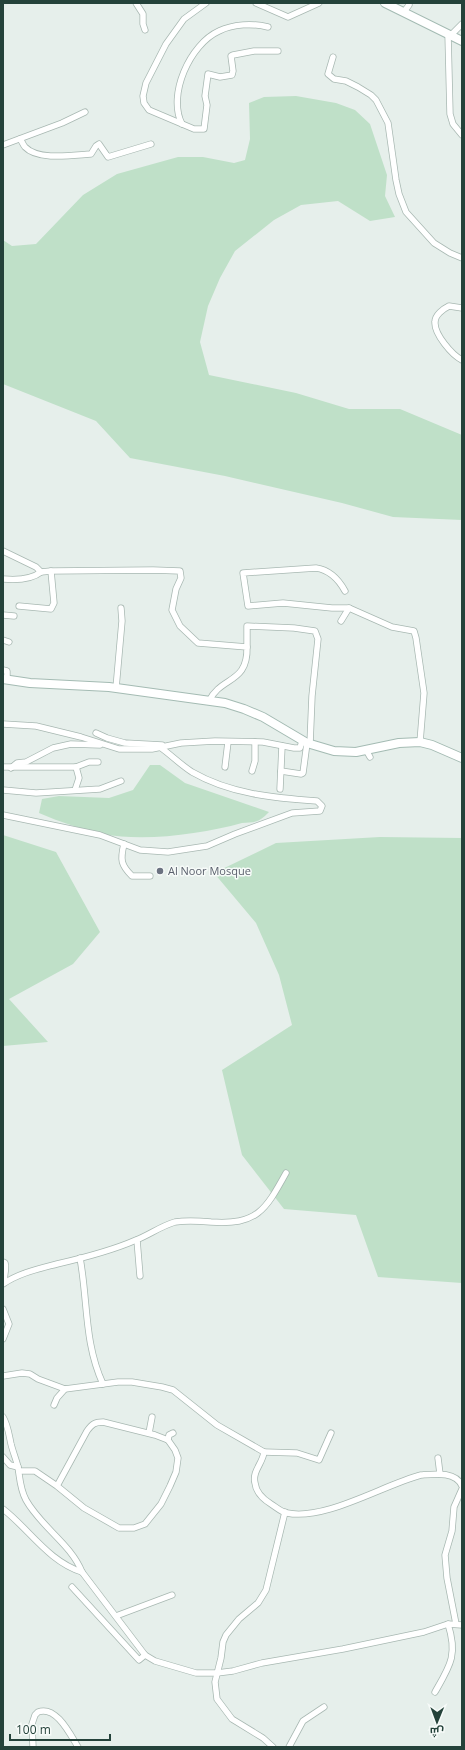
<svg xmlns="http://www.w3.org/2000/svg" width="465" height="1750" viewBox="0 0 465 1750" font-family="'Open Sans',Cairo,sans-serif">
  <rect width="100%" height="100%" fill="#e6efeb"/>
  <!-- green -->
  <g fill="#bfe0c8">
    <polygon points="296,96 336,103 355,110 370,124 387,175 385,196 395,217 370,221 338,201 301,205 274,220 235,251 220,278 208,306 200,342 209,375 296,393 349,409 400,409 462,435 462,520 393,517 342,503 225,476 130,458 96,421 3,384 3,240 12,246 36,244 83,195 117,174 178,157 203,157 234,163 245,160 250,139 249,103 264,97"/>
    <path d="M150 765H160L185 783 269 812C266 815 261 820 257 821 253 823 247 822 242 823 202 834 144 842 103 834 81 829 60 822 39 813L42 799 59 796 109 798 133 790Z"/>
    <polygon points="3,835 56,852 100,932 73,964 9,999 48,1042 3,1046"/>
    <polygon points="380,837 462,838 462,1283 378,1277 356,1215 284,1209 242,1155 222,1070 292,1025 279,975 256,923 214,873 276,843"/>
  </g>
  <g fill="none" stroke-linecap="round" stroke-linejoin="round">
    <!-- street casing -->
    <g stroke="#a8b8b2" stroke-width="7">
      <g id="street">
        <polyline points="136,3 143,14 143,24 145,30"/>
        <polyline points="206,3 184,19 166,44 146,83 143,96 144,103 149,110 194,129 204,129 207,105 205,96 208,74 220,77 232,75 233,71 231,56 233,55 254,51 278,51"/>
        <polyline points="256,3 288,17 319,3"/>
        <polyline points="406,13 406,9 409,5"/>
        <polyline points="448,34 450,114 453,124 462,135"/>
        <polyline points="451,35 462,24"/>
        <polyline points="333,57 328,74 334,79 346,81 358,87 371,95 376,100 388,123 396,180 399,194 406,212 434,243 450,253 462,258"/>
        <path d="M182 124C167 95 190 44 219 31 233 24 253 23 268 27"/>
        <path d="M20 139C22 141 23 145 25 147 38 161 74 155 91 154L96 146 99 144 108 157 151 144"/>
        <polyline points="3,145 62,123 85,112"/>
        <path d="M462 308 449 306C443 309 435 315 435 322 434 334 452 355 462 360"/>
        <path d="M3 551 36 567 41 572C31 580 15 580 3 579"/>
        <path d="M41 572 51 571 153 570 180 571 181 578 176 589 172 610 180 626 198 643 247 647C248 684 221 676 209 701"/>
        <path d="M345 591C339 580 330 570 316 568L243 573 248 606 283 603 332 608H349"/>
        <polyline points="19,606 51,609 54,603 51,571"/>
        <polyline points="3,615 14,616"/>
        <polyline points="341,621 349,608 392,627 414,631 416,638 424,693 420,742"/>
        <polyline points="3,640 9,642"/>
        <polyline points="247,647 247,626 294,628 315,631 318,639 312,696 310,744"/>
        <polyline points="3,670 7,671 7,680"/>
        <polyline points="116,688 122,621 121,608"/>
        <polyline points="3,724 36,726 81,737 119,749 152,749 181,743 215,741 263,742 294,748 300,748 302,741"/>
        <polyline points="96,733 107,738 125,743 162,745"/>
        <polyline points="366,750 370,757"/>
        <polyline points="3,767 76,767 89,762 98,762"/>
        <polyline points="225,767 228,742"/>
        <polyline points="11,768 17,763 26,762 53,748 71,744 100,745"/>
        <polyline points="252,771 255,761 255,742"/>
        <polyline points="281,771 301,774 303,773 307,743"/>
        <polyline points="280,789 282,746"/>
        <polyline points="3,790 36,793 100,789 121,781"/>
        <polyline points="75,790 79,778 76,767"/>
        <path d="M3 815 100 835 140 850 168 852 207 846 235 834 292 813 320 811 322 806 317 801C274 798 230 794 192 772 181 765 171 755 160 747"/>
        <path d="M124 844C120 860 121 865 132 876H150"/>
        <polyline points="137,1240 140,1276"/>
        <path d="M80 1258C88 1301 84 1343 103 1384"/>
        <path d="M3 1262 5 1263C7 1270 3 1276 5 1282"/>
        <path d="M3 1284C19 1273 38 1269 57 1264 83 1258 111 1251 136 1240 149 1235 161 1226 175 1222 187 1220 200 1221 211 1222 257 1225 265 1211 286 1173"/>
        <polyline points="3,1309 9,1324 3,1339"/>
        <path d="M3 1376 22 1373 30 1374 38 1379 65 1389 118 1382H132L162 1387 173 1390 217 1425 264 1452C263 1463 252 1471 255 1483 256 1493 263 1499 271 1504 276 1507 281 1512 287 1513 325 1521 383 1485 421 1475 434 1474 456 1471 462 1486"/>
        <polyline points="54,1405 57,1398 65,1389"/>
        <path d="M3 1417C8 1425 9 1435 11 1444 13 1452 16 1459 18 1467 20 1479 20 1489 26 1500 41 1527 71 1544 82 1572L145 1655 155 1661 196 1673H217L233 1671 262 1663 343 1649 424 1632 448 1624 462 1625"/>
        <polyline points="149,1433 152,1417"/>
        <polyline points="168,1440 169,1435 173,1433"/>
        <polyline points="264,1452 297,1453 319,1460 331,1433"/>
        <polyline points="3,1457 10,1465 18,1467"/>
        <polyline points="438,1458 440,1474"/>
        <path d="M19 1471H35L57 1486 84 1508 119 1528H134L145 1524 161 1504 170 1486 176 1472 178 1458 175 1450 168 1440 155 1435 103 1422C95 1422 92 1424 87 1431L57 1486"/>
        <path d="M3 1509C29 1529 49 1562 82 1572"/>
        <polyline points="72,1587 139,1660 145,1655"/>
        <polyline points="116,1616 172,1595"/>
        <polyline points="456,1624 447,1578 445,1555 452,1531 454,1507 462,1489"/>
        <path d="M435 1692C450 1666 458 1655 448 1624"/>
        <path d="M33 1747 32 1724 35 1715 38 1712C56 1705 70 1734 78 1747"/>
        <polyline points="273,1747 263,1738 232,1719 217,1699 215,1682 221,1658 223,1642 226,1635 239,1619 258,1603 266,1590 285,1512"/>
        <polyline points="289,1747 303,1721 324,1707"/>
      </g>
    </g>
    <!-- secondary casing -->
    <g stroke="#a4bbb3" stroke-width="10">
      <g id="secondary">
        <polyline points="385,3 462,41"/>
        <polyline points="3,679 30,683 109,687 225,703 244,709 263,717 307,743 334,751 356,752 399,743 420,742 432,745 462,758"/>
      </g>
    </g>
    <!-- street -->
    <use href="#street" stroke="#fff" stroke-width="5.5"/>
    <!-- secondary -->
    <use href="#secondary" stroke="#fff" stroke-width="8"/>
  </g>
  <!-- markers -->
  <circle fill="#6b7280" stroke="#f7fbf9" stroke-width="1.5" cx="160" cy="871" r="4"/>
  <g text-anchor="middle" stroke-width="3" stroke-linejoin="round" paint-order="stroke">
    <!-- worship labels -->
    <g font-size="11" fill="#5b616d" stroke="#f7fbf9" text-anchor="start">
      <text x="168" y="875">Al Noor Mosque</text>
    </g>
  </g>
  <!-- border -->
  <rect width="465" height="1750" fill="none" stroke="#24423a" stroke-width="8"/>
  <!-- north arrow -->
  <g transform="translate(437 1722) rotate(181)" stroke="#f7fbf9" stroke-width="3" paint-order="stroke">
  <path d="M0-3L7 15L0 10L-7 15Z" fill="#24423a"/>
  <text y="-6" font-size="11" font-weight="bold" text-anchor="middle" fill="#24423a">ش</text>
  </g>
  <!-- scale -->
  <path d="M10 1734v6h100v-6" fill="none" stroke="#24423a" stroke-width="2"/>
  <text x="16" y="1734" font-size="12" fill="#24423a" stroke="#f7fbf9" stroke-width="3" paint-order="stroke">100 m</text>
</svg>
